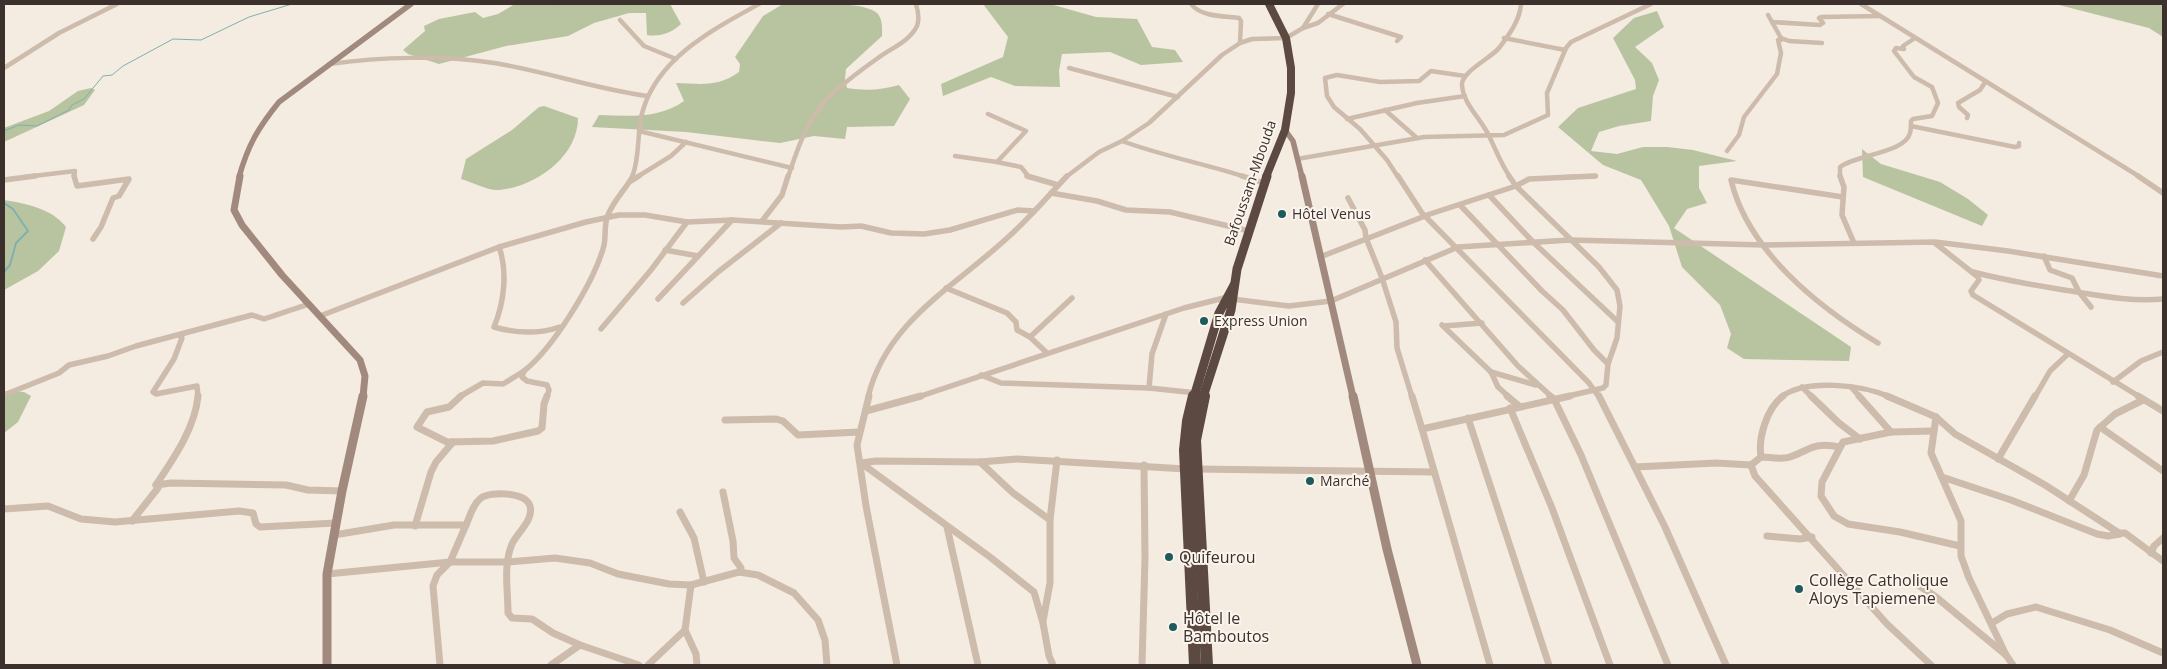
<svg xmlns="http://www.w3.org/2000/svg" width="2167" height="669" viewBox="0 0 2167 669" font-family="'Open Sans',sans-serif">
  <rect width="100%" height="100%" fill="#f4ebe1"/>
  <!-- green -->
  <g fill="#b8c4a0">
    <path d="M515 4H670L681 24C671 33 661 37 647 35L646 13H629L594 23 568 36 506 46 439 64 408 54 403 50 425 31 424 26 439 19 475 12 483 18 498 14Z"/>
    <path d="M783 4C803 4 866 0 878 14 883 21 882 28 882 36L846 69 845 79 847 88C866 91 881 90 899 85L910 99 894 126 847 127 845 139 814 136 780 143 686 132 592 127 599 115C629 116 659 119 684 101L676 83C700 84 719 87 739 72L740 64 735 57 763 16Z"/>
    <polygon points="983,4 1050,4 1096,17 1137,19 1152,47 1175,50 1183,62 1141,65 1110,52 1062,54 1059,71 1060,87 1015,86 991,77 943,96 941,84 1003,57 1008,37"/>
    <polygon points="2055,4 2163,4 2163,37 2149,28"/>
    <polygon points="1657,11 1664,27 1635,47 1652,63 1659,80 1653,96 1651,121 1619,126 1599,132 1591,151 1617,154 1643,147 1667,147 1693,150 1737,161 1699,166 1699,188 1707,203 1687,209 1674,228 1851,347 1849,361 1744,359 1727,348 1731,334 1720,305 1682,267 1669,226 1641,180 1603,165 1558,127 1578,108 1636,89 1635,80 1613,38 1634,18"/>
    <polygon points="91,88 95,90 84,105 4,142 4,128 49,111 78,91"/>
    <path d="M544 106 578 118C578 157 535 187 499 190 488 191 472 182 461 179L466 159 512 130 539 107Z"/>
    <polygon points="1862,149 1881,164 1940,182 1968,199 1988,215 1982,226 1863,177"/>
    <path d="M4 200C27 204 51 208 66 227L59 251 38 271 4 290Z"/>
    <polygon points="4,391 24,392 31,396 18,422 4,433"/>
  </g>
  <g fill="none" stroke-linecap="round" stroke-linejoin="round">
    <!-- stream-far1 -->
    <g stroke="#7fb0b2" stroke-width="1">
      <polyline points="558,5 560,4"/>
      <polyline points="4,131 19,125 37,126 69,110 72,105 84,99 103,76 112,75 123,66 173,39 201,40 249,17 292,4"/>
    </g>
    <!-- stream -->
    <polyline stroke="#7fb0b2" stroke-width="2" points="4,203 13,209 28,231 16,243 10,265 4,272"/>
    <!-- street-far2 -->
    <g stroke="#cdbbac" stroke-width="4.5">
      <path d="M1191 4C1201 17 1224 16 1239 18L1241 21 1240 43"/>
      <polyline points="1861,4 2140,177"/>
      <polyline points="1328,14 1401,37 1397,41"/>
      <polyline points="1768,15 1772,22"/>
      <polyline points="620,20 644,46 676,59"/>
      <polyline points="1303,28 1318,4"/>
      <polyline points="1504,38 1565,50"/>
      <polyline points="1781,38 1772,22 1820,25 1823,23 1819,18 1821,17 1880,16"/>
      <path d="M329 64C379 57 444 55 494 63 545 71 595 89 647 96"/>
      <polyline points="4,68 59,33 117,4"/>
      <polyline points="1069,68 1178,97"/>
      <polyline points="1385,110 1417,138"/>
      <polyline points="988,114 1026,131 997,162 1021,167 1029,177"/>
      <polyline points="1967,118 1968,115 1959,107 1958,103 1980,90 1986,81"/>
      <polyline points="1347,119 1417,103 1465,96"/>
      <polyline points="1911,126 2015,147 2019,146 2019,143"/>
      <polyline points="639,131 792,168"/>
      <path d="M1122 141C1163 156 1205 164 1246 177"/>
      <polyline points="1727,151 1739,135 1744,117 1777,74 1781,53 1778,40 1781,40 1781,38 1789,41 1822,43"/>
      <polyline points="955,156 997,162"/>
      <polyline points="1297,159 1424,137 1504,135 1548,115 1547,93 1566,48 1571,42 1651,4"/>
      <polyline points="25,177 75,171 74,177"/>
      <path d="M632 177C641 155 636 132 643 110 659 57 714 29 759 4"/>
      <polyline points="637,177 671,156 686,142"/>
      <path d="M788 177C797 150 807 120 827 99 842 84 861 70 878 58 891 48 909 42 917 26 920 19 918 11 916 4"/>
      <polyline points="1066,177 1099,152 1122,141 1149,123 1222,55 1240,43 1252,39 1286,38 1303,28 1318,23 1343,4"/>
      <polyline points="1398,177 1387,160 1360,129 1334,107 1327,96 1325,78 1337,75 1380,82 1419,81 1431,71 1465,76"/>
      <path d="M1510 177C1501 164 1496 150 1489 136 1482 120 1463 104 1462 85 1461 72 1491 58 1499 48 1509 35 1520 20 1521 4"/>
      <polyline points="1567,177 1596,176"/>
      <path d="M1840 177V167C1858 154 1905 153 1910 133 1911 130 1911 125 1911 121L1913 119 1932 116 1938 103 1932 87 1914 77 1894 51 1896 48 1904 49 1903 46 1915 38"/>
    </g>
    <!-- street-far1 -->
    <g stroke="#cdbbac" stroke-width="5.5">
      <polyline points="74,176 77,186 129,179 119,196 113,198 101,227 93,239"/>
      <polyline points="1027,176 1058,185"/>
      <polyline points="1242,176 1264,183"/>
      <polyline points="1398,176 1422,213 1589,383 1599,397"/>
      <polyline points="1509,176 1516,186 1599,267 1617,290 1620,306 1617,338 1608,364 1606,385 1603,388 1564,397"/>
      <polyline points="1840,176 1844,187 1842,215 1854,243"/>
      <polyline points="2138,176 2163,193"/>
      <polyline points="4,180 35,176"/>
      <polyline points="631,181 639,176"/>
      <polyline points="1051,193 1097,201 1126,210 1170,212 1249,231"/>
      <polyline points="1489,195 1533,242 1617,321"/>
      <path d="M1843 197 1731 180C1748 251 1818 307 1878 343"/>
      <polyline points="1348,198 1365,230 1366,238 1382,278 1396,322 1397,348 1412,397"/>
      <polyline points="1460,205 1542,291 1563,310 1594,350 1608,364"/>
      <polyline points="762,221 782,195 788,176"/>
      <polyline points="1935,243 1978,277 1979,280 1971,291 1973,295 2140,397"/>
      <path d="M499 247C508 272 504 303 494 327 515 333 539 334 560 327"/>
      <polyline points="665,250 698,256"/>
      <polyline points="2044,256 2050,270 2072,278 2079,292 2091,307"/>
      <polyline points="1320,257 1430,214 1516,186 1529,179 1595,176"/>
      <polyline points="1425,260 1518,366 1552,397"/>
      <path d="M1973 272C2003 280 2033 285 2064 290 2097 295 2129 302 2163 299"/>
      <polyline points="946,288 1007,313 1016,322 1017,330 1030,337 1047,353"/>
      <polyline points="658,299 732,220"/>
      <polyline points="683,303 718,272 781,223"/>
      <polyline points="320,316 499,247 586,222 619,215 645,215 687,222 732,220 841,227 861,226 891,233 924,234 950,230 1018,210 1034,211"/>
      <polyline points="1442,325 1491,372 1536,385"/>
      <polyline points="1444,326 1482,323"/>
      <polyline points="601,329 651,270 687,222"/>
      <polyline points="179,335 182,338 174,359 153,392 156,394 197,386 198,397"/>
      <polyline points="1030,337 1072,298"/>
      <polyline points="524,371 522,377 527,381 547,385 549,390 547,397"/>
      <path d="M524 371C553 348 592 285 603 249 607 238 603 226 608 215 614 200 625 190 633 176"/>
      <polyline points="1491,372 1498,387 1509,397"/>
      <polyline points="981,375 1001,383 1149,388 1197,393"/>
      <polyline points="2113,382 2141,361 2163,352"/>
      <polyline points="1802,387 1812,397"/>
      <polyline points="1851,387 1860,397"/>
      <polyline points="1149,388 1152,354 1166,314"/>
      <polyline points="4,395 59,373 69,365 108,356 136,346 252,315 264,319 309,304"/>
      <polyline points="459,397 483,383 503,384 524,371"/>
      <path d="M868 397C886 322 954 287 1006 239 1028 220 1047 197 1067 176"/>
      <polyline points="918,397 1184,308 1224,298 1289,306 1331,301 1458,247 1570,240 1765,245 1935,242 2008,251 2163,276"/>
      <path d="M1781 397C1806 378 1863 385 1890 397"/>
      <polyline points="2035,397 2050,371 2068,354"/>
    </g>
    <!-- street -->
    <g stroke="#cdbbac" stroke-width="7">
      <path d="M198 396C195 428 174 458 156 485L171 483 286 485 308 490 342 491"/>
      <polyline points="461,396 449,407 427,412 417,427 447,442 493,441 538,431 542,428 544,404 547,396"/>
      <polyline points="869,396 857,445 866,506 897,665"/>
      <polyline points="1412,396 1422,429"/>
      <polyline points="1507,396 1519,406"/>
      <polyline points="1550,396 1554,399 1581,455 1668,665"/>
      <polyline points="1599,396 1665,527 1726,665"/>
      <polyline points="1811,396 1839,423 1860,439"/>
      <polyline points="1859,396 1891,432"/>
      <polyline points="1887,396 1936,417 1955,434 2045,485 2119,533 2125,533 2163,561"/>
      <polyline points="2138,396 2163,411"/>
      <polyline points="1510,408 1552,508 1610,665"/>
      <polyline points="866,411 921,396"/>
      <polyline points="1936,417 1931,453 1961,521 1961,556 1969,578 2006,655 2013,665"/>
      <polyline points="1468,418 1549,665"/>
      <polyline points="725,420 776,419 783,421 798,435 859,432"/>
      <polyline points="2100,427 2163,471"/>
      <polyline points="1934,431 1891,432 1843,442 1822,482 1821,496 1834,516 1848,524 1900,532 1960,546"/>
      <path d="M1761 457C1769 457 1782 460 1790 457 1812 449 1813 442 1840 447"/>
      <polyline points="1998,459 2035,396"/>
      <polyline points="980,462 1013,493 1050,520"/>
      <polyline points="861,463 876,461 980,462 1017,459 1186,469"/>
      <polyline points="861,463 990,557 1034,592 1043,623 1049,656 1053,665"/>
      <path d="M1751 465 1761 457C1758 437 1767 408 1783 396"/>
      <polyline points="1751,465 1755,476 1887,624 1931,665"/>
      <polyline points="1635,467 1716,463 1751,465"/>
      <polyline points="1195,469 1434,472"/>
      <polyline points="1942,477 2011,500 2097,534 2108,536 2120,534"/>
      <polyline points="723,492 733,541 734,558 741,568 739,572"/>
      <polyline points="2069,501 2084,475 2097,430 2115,414 2143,400"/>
      <polyline points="4,509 48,506 81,519 115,522 239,511 253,513 256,524 260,527 336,523"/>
      <polyline points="680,512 694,538 704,582"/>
      <polyline points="132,521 158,488 156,485"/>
      <path d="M466 525C470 516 473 504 481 498 491 491 526 492 530 506 534 520 517 533 512 544 503 565 508 590 508 613L512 618 532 619 553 633 580 645"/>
      <polyline points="415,526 431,472 436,462 453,442"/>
      <polyline points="947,527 978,665"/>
      <polyline points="334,535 394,525 466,525 450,562 437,575 433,586 440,665"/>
      <polyline points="1767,536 1800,539 1812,537"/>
      <polyline points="2151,553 2154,546 2163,538"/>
      <polyline points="327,574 450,562 508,562 555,558 590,563 618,574 669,584 691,585 739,572 758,575 794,593 818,620 825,640 827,665"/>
      <polyline points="1911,580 1936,597 2006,655"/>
      <polyline points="691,585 685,630 696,654 697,665"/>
      <polyline points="1043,621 1050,583 1050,520 1057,460"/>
      <polyline points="1992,623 2007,614 2036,607 2110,630 2163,653"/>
      <polyline points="551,665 580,645 639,665"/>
      <polyline points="648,665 685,630"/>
      <polyline points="1142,665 1145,558 1144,465"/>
      <polyline points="1490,665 1422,429 1570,396"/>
    </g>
    <!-- secondary-far2 -->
    <g stroke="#a18a7d" stroke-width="5.5">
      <polyline points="1285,130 1293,141 1302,177"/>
      <path d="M239 177C248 145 258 128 279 102L411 4"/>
    </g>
    <!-- secondary-far1 -->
    <g stroke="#a18a7d" stroke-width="7">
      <polyline points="240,176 234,210 242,225 282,275 360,360 365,376 363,397"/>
      <polyline points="1302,176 1353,397"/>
    </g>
    <!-- secondary -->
    <g stroke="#a18a7d" stroke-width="9">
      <polyline points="1353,396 1387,549 1417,665"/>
      <polyline points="327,665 327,574 342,491 363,396"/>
    </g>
    <!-- highway-far2 -->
    <polyline stroke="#5c4a42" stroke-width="8" points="1266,177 1285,130 1291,93 1291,68 1286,38 1269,4"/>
    <!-- highway-far1 -->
    <g stroke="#5c4a42" stroke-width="9">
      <polyline points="1194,397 1219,313 1234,285"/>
      <polyline points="1203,397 1231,310 1237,269 1267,176"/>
    </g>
    <!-- highway -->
    <g stroke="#5c4a42" stroke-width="12">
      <polyline points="1194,396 1188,421 1185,450 1195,665"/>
      <polyline points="1204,396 1195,440 1207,665"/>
    </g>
  </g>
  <!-- markers -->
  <g fill="#1f5a5e" stroke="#fbf5ee" stroke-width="2">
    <circle cx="1282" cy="214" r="5"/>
    <circle cx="1204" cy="321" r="5"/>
    <circle cx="1310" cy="481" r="5"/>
    <circle cx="1169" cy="557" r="5"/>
    <circle cx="1799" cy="589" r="5"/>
    <circle cx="1173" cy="627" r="5"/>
  </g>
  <g text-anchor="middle" stroke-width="4" stroke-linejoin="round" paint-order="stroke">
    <!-- street labels -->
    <g font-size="14" fill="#3b302b" stroke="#fbf5ee">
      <text transform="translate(1250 183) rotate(-71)" y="5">Bafoussam-Mbouda</text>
    </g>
    <!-- poi labels -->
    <g font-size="14" fill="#3b302b" stroke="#fbf5ee" text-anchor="start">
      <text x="1292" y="219">Hôtel Venus</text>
      <text x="1214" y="326">Express Union</text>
      <text x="1320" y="486">Marché</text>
    </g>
    <!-- near-poi labels -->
    <g font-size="16" fill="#3b302b" stroke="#fbf5ee" text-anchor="start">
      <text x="1179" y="563">Quifeurou</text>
      <text x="1809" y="586">Collège Catholique<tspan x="1809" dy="18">Aloys Tapiemene</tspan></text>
      <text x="1183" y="624">Hôtel le<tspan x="1183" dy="18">Bamboutos</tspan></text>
    </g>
  </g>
  <!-- border -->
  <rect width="2167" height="669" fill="none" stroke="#3b302b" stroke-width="10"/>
</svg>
